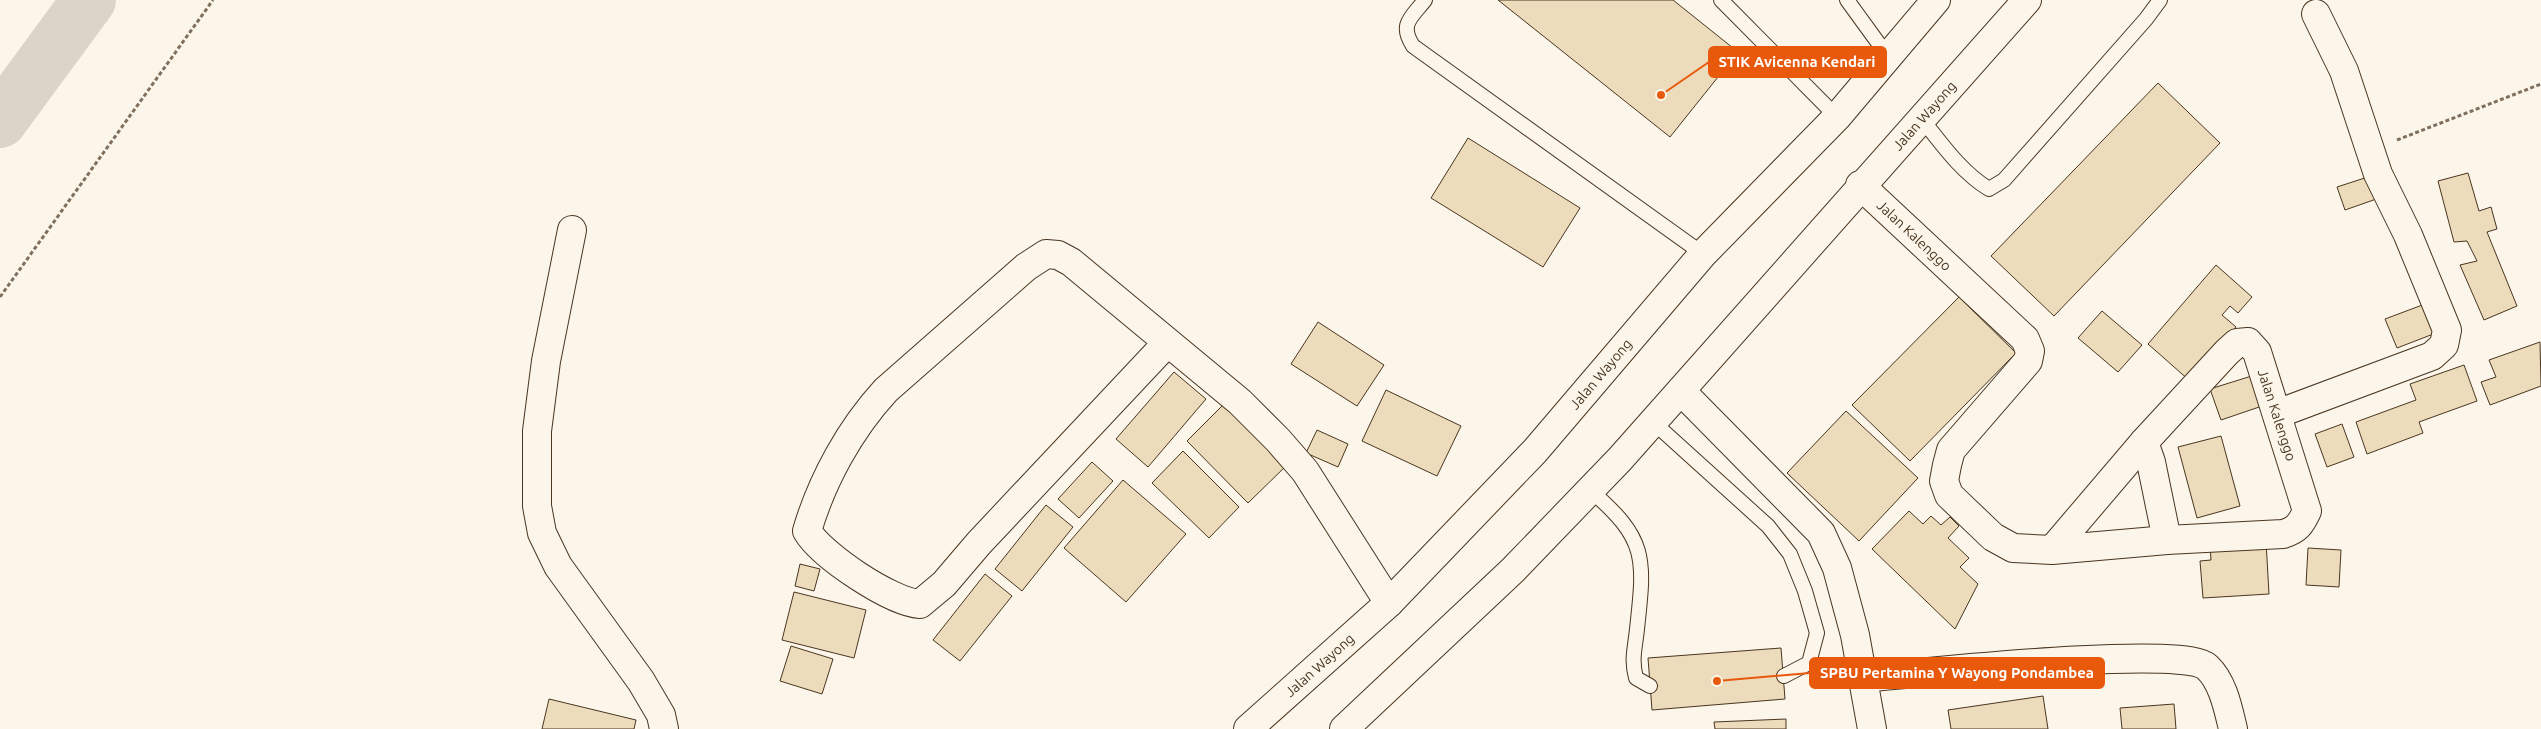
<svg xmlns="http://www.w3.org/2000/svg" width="2541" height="729" viewBox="0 0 2541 729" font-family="Ubuntu,sans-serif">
  <rect width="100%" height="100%" fill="#fbf6e9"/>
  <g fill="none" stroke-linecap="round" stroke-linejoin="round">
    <!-- river -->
    <polyline stroke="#dcd4c6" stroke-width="54" points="0,121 89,0"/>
  </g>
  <!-- building -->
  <g fill="#ecdcbc" stroke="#4a3520">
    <polygon points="1498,0 1673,0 1738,52 1670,137"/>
    <polygon points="2158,83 2220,143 2054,316 1991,256"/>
    <polygon points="1468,138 1580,208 1543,267 1431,198"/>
    <polygon points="2468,173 2479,211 2491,207 2497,229 2487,232 2517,306 2484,320 2460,265 2477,261 2467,241 2454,242 2438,181"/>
    <polygon points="2374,175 2382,197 2345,210 2337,187"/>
    <polygon points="2216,265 2252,297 2238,313 2230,306 2222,315 2236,327 2190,381 2148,344"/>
    <polygon points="1959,297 2016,353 1910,461 1852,405"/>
    <polygon points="2425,304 2436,333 2397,348 2385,319"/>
    <polygon points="2102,311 2142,345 2118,372 2078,338"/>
    <polygon points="1318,322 1384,365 1357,406 1291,364"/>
    <polygon points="2540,342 2541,386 2490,405 2481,382 2496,377 2489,360"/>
    <polygon points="2464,365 2477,401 2419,422 2423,433 2367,454 2356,422 2416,400 2410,384"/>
    <polygon points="1174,372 1206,399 1148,467 1116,439"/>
    <polygon points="2258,374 2268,404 2221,420 2210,389"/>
    <polygon points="1386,390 1461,426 1437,476 1362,441"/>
    <polygon points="1224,404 1287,465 1248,503 1187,441"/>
    <polygon points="1846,411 1918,478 1859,541 1787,473"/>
    <polygon points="2342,424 2354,457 2327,467 2315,434"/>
    <polygon points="1317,430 1348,444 1338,467 1306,453"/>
    <polygon points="2221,436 2240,506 2197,518 2178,447"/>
    <polygon points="1183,451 1239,507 1209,538 1152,483"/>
    <polygon points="1092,462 1113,481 1079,518 1058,499"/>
    <polygon points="1123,480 1186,534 1126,602 1064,548"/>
    <polygon points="1046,505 1073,527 1022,591 995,569"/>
    <polygon points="1909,511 1923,524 1931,516 1941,525 1950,517 1959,526 1948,538 1969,558 1960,567 1978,584 1955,629 1872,549"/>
    <polygon points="2266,541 2269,594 2203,598 2200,561 2211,560 2210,545"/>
    <polygon points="2308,548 2341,550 2339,587 2306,585"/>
    <polygon points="800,564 820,569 814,591 795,586"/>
    <polygon points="985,574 1012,596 960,661 933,640"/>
    <polygon points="794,592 866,610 854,658 782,640"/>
    <polygon points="791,646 833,659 822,694 780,681"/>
    <polygon points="1781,648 1785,699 1652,710 1648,658"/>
    <polygon points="2043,696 2048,729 1951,729 1948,710"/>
    <polygon points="549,699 636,720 634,729 542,729"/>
    <polygon points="2174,704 2176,729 2122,729 2120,708"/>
    <polygon points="1786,719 1786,729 1715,729 1714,722"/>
  </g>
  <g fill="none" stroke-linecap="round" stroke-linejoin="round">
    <!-- service casing -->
    <g stroke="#4a3520" stroke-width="16">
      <g id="service">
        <path d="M1425 0C1411 18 1399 24 1413 46L1703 254"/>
        <polyline points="1721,0 1837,117"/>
        <polyline points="1847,0 1887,55"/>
        <path d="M1921 118C1941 143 1961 172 1989 189L2004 180 2146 19 2160 0"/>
        <polyline points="1653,422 1768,526 1790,554 1805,591 1817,633 1809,663 1784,676"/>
        <path d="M1590 490C1647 539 1645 557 1637 629 1635 649 1631 659 1636 678L1650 686"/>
      </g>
    </g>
    <!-- minor casing -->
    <g stroke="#4a3520" stroke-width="30">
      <g id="minor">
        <path id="s1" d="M1860 185 2025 339 2030 351 2028 361 1951 450 1947 465 1944 481 1949 495 1993 537 2013 548 2052 550 2167 540 2283 534C2297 530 2301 524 2307 511L2257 352 2248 342 2237 343 2227 352 2144 442 2052 550"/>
        <polyline points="572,230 546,361 537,431 537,506 542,533 558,566 641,681 661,715 664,729"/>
        <path d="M1167 343 979 543 944 584 920 604C891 602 822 556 807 531 822 480 850 429 886 390L1026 267 1046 254 1058 255 1071 262 1240 402 1278 440 1305 471 1389 603"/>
        <polyline points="1681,391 1821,533 1837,568 1855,635 1872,729"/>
        <polyline points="2277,414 2432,356 2444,345 2447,330 2408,235 2378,174 2344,71 2316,14"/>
        <polyline points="2144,442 2151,462 2167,540"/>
        <path d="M1863 678C1911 674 2183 644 2207 667 2223 682 2228 708 2233 729"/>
      </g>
    </g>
    <!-- secondary casing -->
    <g stroke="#4a3520" stroke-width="30">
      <g id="secondary">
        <path id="s2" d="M1248 729 1389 603 1535 451 1703 254 1837 117 1936 0"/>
        <path id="s3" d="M1344 729 1513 570 1620 459 2027 0"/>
      </g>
    </g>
    <!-- path -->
    <g stroke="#7f6f5c" stroke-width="3" stroke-dasharray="4 2.5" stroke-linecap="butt">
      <polyline points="2397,140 2541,84"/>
      <polyline points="0,297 213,0"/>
    </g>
    <!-- service -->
    <use href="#service" stroke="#fbf6e9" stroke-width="14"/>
    <!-- minor -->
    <use href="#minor" stroke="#fbf6e9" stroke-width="28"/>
    <!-- secondary -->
    <use href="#secondary" stroke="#fbf6e9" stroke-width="28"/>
  </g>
  <g text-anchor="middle" stroke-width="4" stroke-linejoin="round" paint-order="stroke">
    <!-- street labels -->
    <g font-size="14" fill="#4a3520" stroke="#fbf6e9">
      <text dy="5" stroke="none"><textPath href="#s3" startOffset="845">Jalan Wayong</textPath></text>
      <text dy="5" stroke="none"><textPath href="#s1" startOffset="74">Jalan Kalenggo</textPath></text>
      <text dy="5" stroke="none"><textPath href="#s2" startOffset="501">Jalan Wayong</textPath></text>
      <text transform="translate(2277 415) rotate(72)" y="5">Jalan Kalenggo</text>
      <text dy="5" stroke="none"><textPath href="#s2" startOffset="96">Jalan Wayong</textPath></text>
    </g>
  </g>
  <!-- callouts -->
  <path fill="none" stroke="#e8590c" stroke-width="2" d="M1661 95L1709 62M1717 681L1810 673"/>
  <g fill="#e8590c" stroke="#fbf6e9" stroke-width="2">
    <circle cx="1661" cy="95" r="5"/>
    <circle cx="1717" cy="681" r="5"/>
  </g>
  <g fill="#e8590c" stroke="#e8590c" stroke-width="2">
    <rect x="1709" y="47" width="177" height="30" rx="5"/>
    <rect x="1810" y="658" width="294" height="30" rx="5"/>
  </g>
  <g font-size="15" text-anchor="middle" font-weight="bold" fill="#fff">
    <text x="1797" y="67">STIK Avicenna Kendari</text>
    <text x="1957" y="678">SPBU Pertamina Y Wayong Pondambea</text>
  </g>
</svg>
